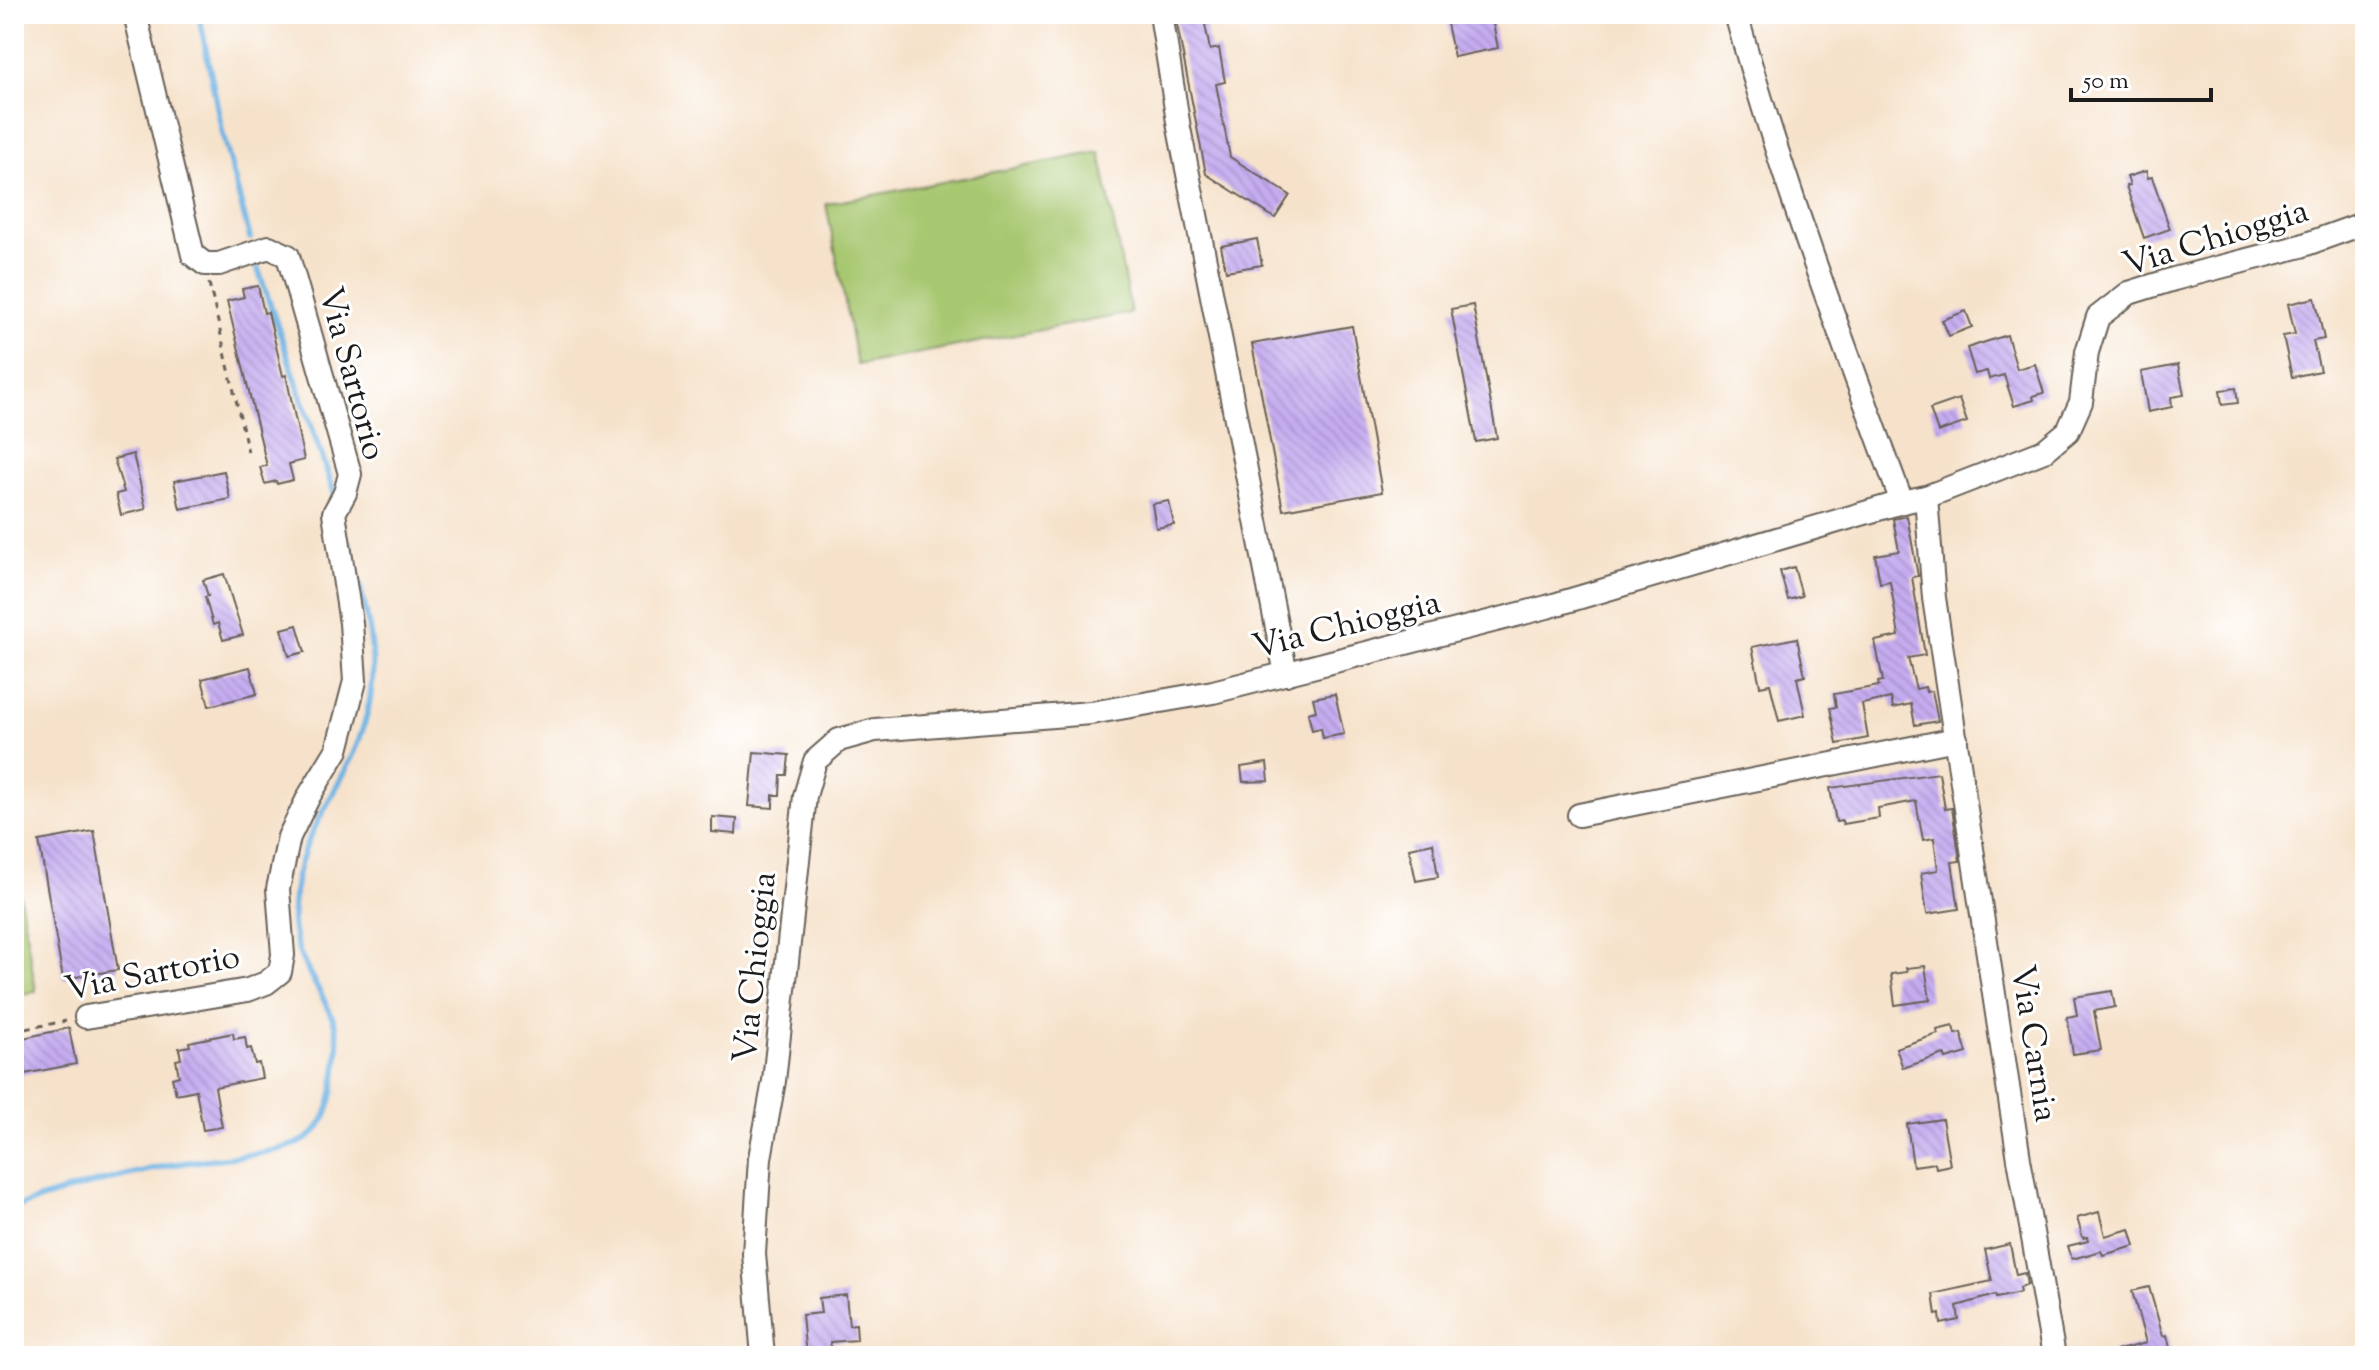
<svg xmlns="http://www.w3.org/2000/svg" width="2379" height="1370" viewBox="0 0 2379 1370" font-family="'Sorts Mill Goudy',serif">
  <defs>
    <pattern id="building-back-hatch" width="6" height="6" patternUnits="userSpaceOnUse" patternTransform="scale(2)"><rect width="6" height="6" fill="#c5acf0"/><path d="M-1 5l2 2M0 0l6 6M5-1l2 2" fill="none" stroke="#a993cd"/></pattern>
  </defs>
  <rect width="100%" height="100%" fill="#fff"/>
  <filter id="ink" filterUnits="userSpaceOnUse"><feTurbulence type="fractalNoise" baseFrequency=".0125" numOctaves="2"/><feDisplacementMap in="SourceGraphic" scale="16" xChannelSelector="R" yChannelSelector="G"/><feConvolveMatrix kernelMatrix="1 2 1 2 8 2 1 2 1" color-interpolation-filters="sRGB"/></filter>
  <filter id="wash" filterUnits="userSpaceOnUse"><feTurbulence type="fractalNoise" baseFrequency=".006" numOctaves="4" result="noise"/><feDisplacementMap in="SourceGraphic" scale="32" xChannelSelector="R" yChannelSelector="G"/><feGaussianBlur stdDeviation="1.8" result="paint"/><feColorMatrix in="noise" values="0 0 0 0 0 0 0 0 0 0 0 0 0 0 0 0 0 1.4 0 .05"/><feComposite in="paint" operator="in"/></filter>
  <g filter="url(#wash)">
    <rect width="100%" height="100%" fill="#f6e2ca"/>
    <!-- garden -->
    <g fill="#a7c76f" stroke="#627246" stroke-width="2">
      <polygon points="1100,152 1131,313 857,365 826,204"/>
      <polygon points="14,861 36,991 14,996"/>
    </g>
    <g fill="none" stroke-linecap="round" stroke-linejoin="round">
      <!-- stream -->
      <g stroke="#6db2e3" stroke-width="6">
        <polyline points="199,14 223,136 250,238"/>
        <polyline points="258,269 335,495"/>
        <path d="M14 1208C63 1190 116 1177 166 1166 203 1157 287 1158 313 1134 326 1121 332 1102 334 1085 337 1065 341 1045 335 1025 320 980 290 962 293 907 296 831 343 794 363 728 385 660 364 608 349 543"/>
      </g>
    </g>
    <g id="blocks">
      <!-- building -->
      <g fill="url(#building-back-hatch)">
        <polygon points="1175,14 1203,14 1210,50 1219,48 1225,82 1216,84 1230,157 1290,195 1275,218 1206,174"/>
        <polygon points="1445,14 1491,14 1498,48 1454,57"/>
        <polygon points="2146,171 2148,178 2152,177 2170,229 2144,238 2126,186 2130,185 2127,177"/>
        <polygon points="1257,239 1262,265 1226,271 1221,246"/>
        <polygon points="258,286 264,313 268,312 283,376 286,375 304,460 289,464 293,480 277,484 276,481 265,484 260,467 267,466 227,301 244,297 242,289"/>
        <polygon points="2315,298 2324,339 2313,341 2320,371 2292,377 2283,336 2295,334 2288,304"/>
        <polygon points="1473,305 1497,438 1476,442 1451,309"/>
        <polygon points="1966,311 1972,327 1949,336 1942,320"/>
        <polygon points="1352,326 1382,492 1283,510 1252,344"/>
        <polygon points="2007,335 2017,369 2035,364 2044,393 2033,396 2034,400 2014,406 2004,375 1989,379 1987,371 1975,374 1967,348"/>
        <polygon points="2178,365 2184,395 2171,397 2172,407 2148,412 2141,372"/>
        <polygon points="2236,388 2238,403 2222,405 2220,390"/>
        <polygon points="1959,399 1967,422 1938,432 1930,409"/>
        <polygon points="133,454 146,509 121,515 116,494 124,492 114,459"/>
        <polygon points="224,471 230,499 180,509 174,481"/>
        <polygon points="1169,501 1174,525 1156,528 1152,504"/>
        <polygon points="1907,516 1918,576 1912,577 1925,655 1908,658 1916,689 1925,687 1926,692 1932,691 1938,721 1915,725 1911,704 1893,708 1891,698 1862,704 1868,738 1837,744 1830,708 1836,707 1834,694 1879,686 1878,682 1883,681 1875,641 1899,636 1890,581 1880,583 1875,555 1899,551 1893,519"/>
        <polygon points="1794,567 1802,596 1788,600 1780,571"/>
        <polygon points="224,574 243,635 223,640 218,623 213,625 205,597 208,596 203,580"/>
        <polygon points="297,625 305,652 289,656 282,629"/>
        <polygon points="1797,638 1805,676 1797,678 1805,715 1779,721 1770,684 1760,686 1752,647"/>
        <polygon points="250,667 257,694 209,706 202,679"/>
        <polygon points="1335,694 1344,734 1323,738 1321,728 1312,730 1308,713 1316,711 1313,698"/>
        <polygon points="754,752 789,755 787,775 781,775 780,795 773,795 773,808 749,806"/>
        <polygon points="1267,763 1269,781 1243,782 1241,767"/>
        <polygon points="1939,773 1945,809 1952,808 1960,861 1952,862 1959,909 1927,914 1921,873 1938,870 1934,838 1923,840 1916,801 1878,808 1879,818 1843,824 1842,821 1836,822 1830,788"/>
        <polygon points="712,817 737,819 736,834 712,832"/>
        <polygon points="94,831 118,970 63,979 39,841"/>
        <polygon points="1433,843 1438,877 1416,881 1409,848"/>
        <polygon points="1925,966 1930,1000 1895,1005 1891,974 1907,972 1906,968"/>
        <polygon points="2112,991 2115,1007 2094,1011 2101,1050 2073,1054 2067,1017 2077,1015 2074,997"/>
        <polygon points="1953,1026 1955,1034 1961,1033 1967,1053 1946,1059 1944,1054 1903,1068 1896,1048 1938,1034 1937,1030"/>
        <polygon points="69,1028 76,1064 14,1076 14,1040"/>
        <polygon points="233,1033 234,1039 245,1037 247,1049 251,1048 255,1064 259,1063 262,1078 215,1087 222,1127 203,1130 196,1090 176,1094 172,1078 179,1076 176,1060 181,1059 179,1048 190,1046 189,1042"/>
        <polygon points="1942,1119 1950,1165 1936,1168 1935,1163 1913,1166 1907,1124"/>
        <polygon points="2099,1212 2105,1236 2130,1229 2135,1246 2103,1255 2101,1251 2072,1259 2068,1246 2088,1241 2087,1237 2083,1238 2077,1218"/>
        <polygon points="2010,1244 2016,1275 2025,1273 2027,1285 2019,1288 2020,1293 1996,1298 1995,1295 1957,1306 1959,1320 1941,1324 1940,1314 1936,1315 1933,1294 1992,1281 1985,1250"/>
        <polygon points="2149,1287 2163,1336 2167,1335 2172,1356 2115,1356 2115,1351 2146,1343 2132,1291"/>
        <polygon points="846,1295 849,1325 856,1324 857,1340 830,1342 831,1356 806,1356 802,1315 821,1313 819,1298"/>
      </g>
    </g>
  </g>
  <g filter="url(#ink)">
    <use href="#blocks" fill-opacity="0" stroke="#686159" stroke-width="2"/>
    <g fill="none" stroke-linecap="round" stroke-linejoin="round">
      <!-- minor casing -->
      <g stroke="#686159" stroke-width="26">
        <g id="minor">
          <polyline points="1161,14 1179,128 1286,674"/>
          <path d="M1736 14C1782 180 1842 341 1902 502"/>
          <polyline points="1926,497 1934,598 2019,1159 2054,1356"/>
          <polyline points="1579,815 1956,739"/>
          <polyline points="86,1017 248,990 266,983 280,972 283,955 278,889 289,837 309,796 337,750 355,681 351,623 334,513 345,493 350,474 288,256 269,247 219,264 205,264 193,255 135,14"/>
          <polyline points="763,1356 754,1254 760,1158 774,1081 805,796 815,761 839,740 875,730 1091,713 1213,692 1547,607 1902,502 1926,497 2044,451 2068,431 2081,402 2087,352 2098,317 2129,293 2174,279 2301,246 2365,223"/>
        </g>
      </g>
      <!-- path -->
      <g stroke="#686159" stroke-width="3" stroke-dasharray="6 6" stroke-linecap="butt">
        <polyline points="209,283 248,452"/>
        <polyline points="14,1031 66,1021"/>
      </g>
      <!-- minor -->
      <use href="#minor" stroke="#fff" stroke-width="22"/>
    </g>
  </g>
  <g text-anchor="middle" stroke-width="6" stroke-linejoin="round" paint-order="stroke">
    <!-- street labels -->
    <g font-size="34" fill="#1c1c1c" stroke="#fff">
      <text transform="translate(2215 236) rotate(-17)" y="12">Via Chioggia</text>
      <text transform="translate(354 373) rotate(75)" y="12">Via Sartorio</text>
      <text transform="translate(1346 623) rotate(-14)" y="12">Via Chioggia</text>
      <text transform="translate(753 967) rotate(-84)" y="12">Via Chioggia</text>
      <text transform="translate(152 971) rotate(-11)" y="12">Via Sartorio</text>
      <text transform="translate(2036 1043) rotate(81)" y="12">Via Carnia</text>
    </g>
  </g>
  <!-- margin -->
  <rect width="2379" height="1370" fill="none" stroke="#fff" stroke-width="48"/>
  <!-- scale -->
  <path d="M2071 88v12h140v-12" fill="none" stroke="#1c1c1c" stroke-width="4"/>
  <text x="2083" y="88" font-size="24" fill="#1c1c1c" stroke="#ffffff" stroke-width="6" paint-order="stroke">50 m</text>
</svg>
